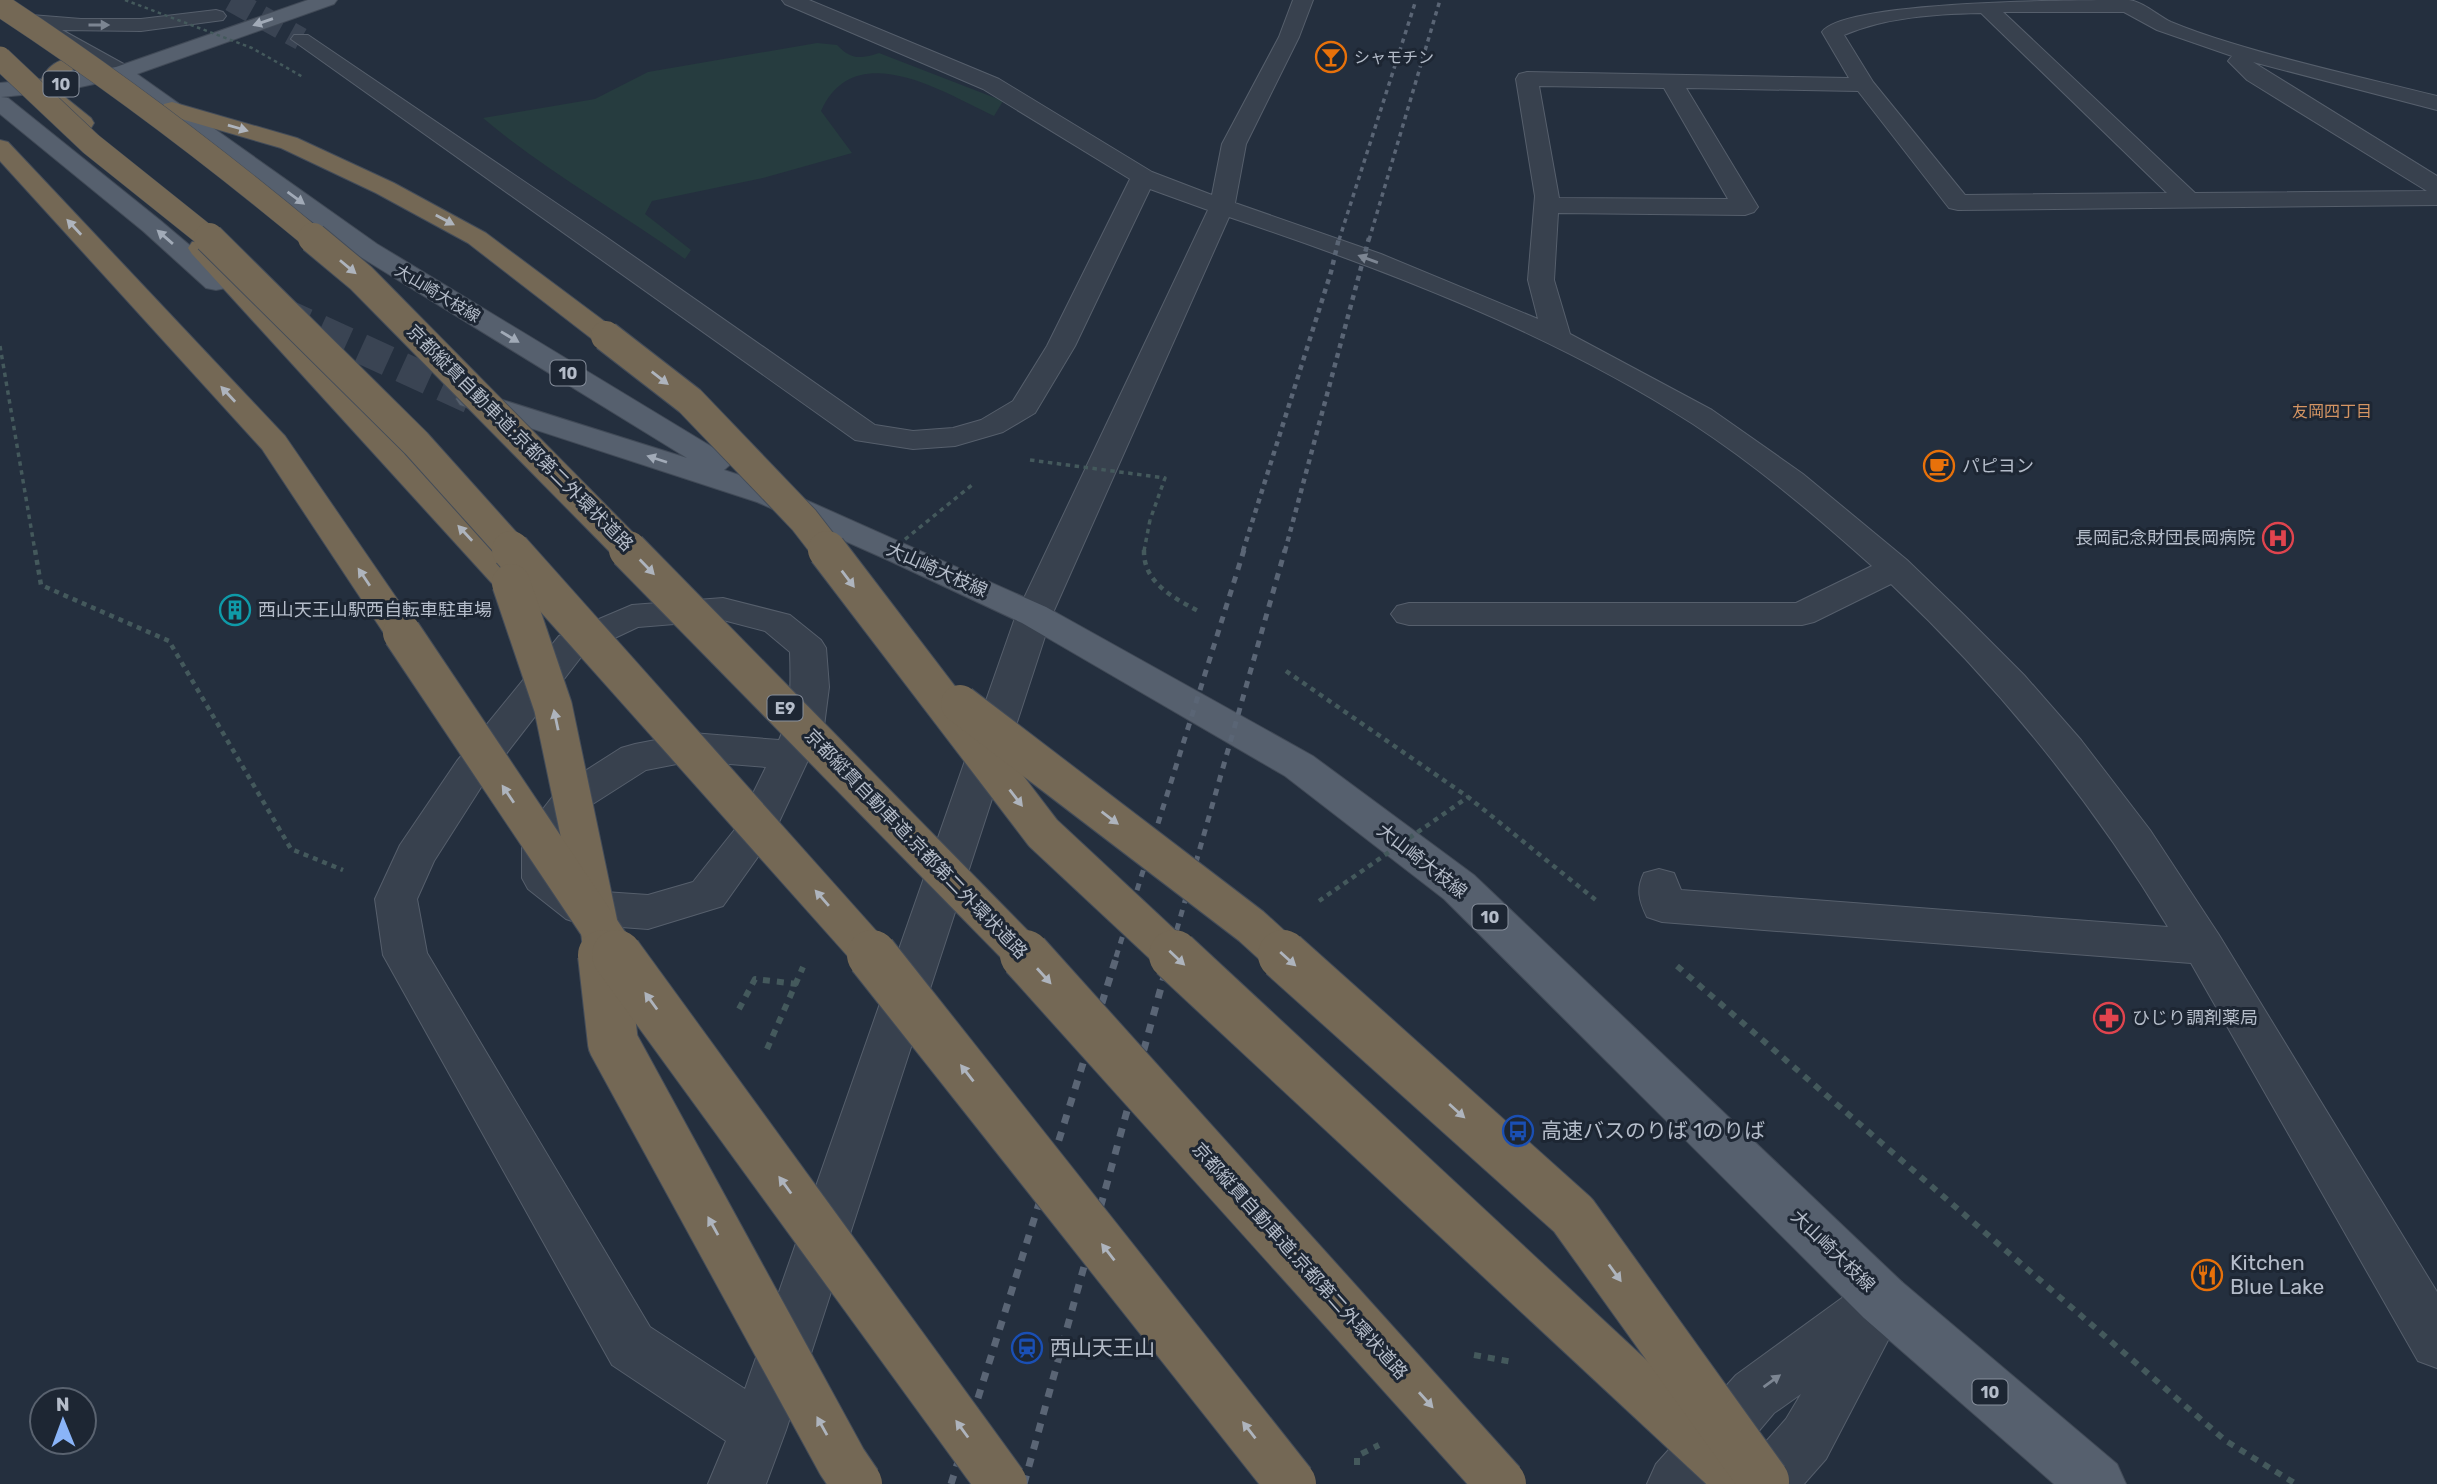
<svg xmlns="http://www.w3.org/2000/svg" width="2437" height="1484" viewBox="0 0 2437 1484" font-family="Rubik,'Noto Sans JP',sans-serif">
  <rect width="100%" height="100%" fill="#242f3e"/>
  <!-- green -->
  <path fill="#263c3f" d="M817 43 837 45C851 60 861 59 879 53L1003 101 994 116C943 92 855 36 821 111L852 153 763 178 652 201 645 214 691 250 685 259C619 211 545 171 483 118L595 99 648 72Z"/>
  <g fill="none" stroke-linecap="round" stroke-linejoin="round">
    <!-- minor-tunnel -->
    <polyline stroke="#3a4453" stroke-width="23" stroke-dasharray="23 11" stroke-linecap="butt" points="231,0 301,39"/>
    <!-- major-tunnel -->
    <polyline stroke="#3a4453" stroke-width="30" stroke-dasharray="30 15" stroke-linecap="butt" points="279,311 471,399"/>
    <!-- minor casing -->
    <g stroke="#565f6c" stroke-width="2">
      <g id="minor">
        <path d="M782 0H809L999 79 1152 172 1212 195 1222 144 1279 37 1293 0H1313L1299 37 1246 144 1235 203 1381 254 1538 319 1528 280 1535 196 1516 79 1519 74 1527 72 1849 78 1822 32C1844 0 2085 0 2129 0 2144 2 2158 16 2171 22 2190 30 2211 37 2231 43 2299 64 2369 79 2437 96V110L2253 62 2437 176V205L1958 210 1949 208 1858 91 1686 88 1758 207 1754 212 1745 215 1558 213 1554 280 1570 334 1712 410 1803 474 1907 560 1963 614 2024 675 2081 740 2150 830 2219 935 2437 1292V1368L2418 1361 2191 963 1662 922 1647 917C1639 901 1636 889 1644 873L1659 869 1674 873 1681 890 2168 927C2091 800 1999 686 1891 584L1814 622 1802 625H1409L1397 622 1391 614 1397 606 1409 603H1796L1872 566C1815 515 1757 466 1693 424 1554 334 1387 270 1229 217L1052 615 786 1430 766 1484H708L726 1441 612 1365 383 955 375 899 400 845 457 761 559 636 632 605 723 598 790 615 821 640 826 648 829 687 824 726 772 837 723 906 648 929 581 924 566 919 528 889 522 878V836L560 787 621 748 635 744 692 733 779 740C792 713 791 682 790 652L765 631 723 620 638 627 585 652 485 781 434 861 417 899 427 953 650 1327 745 1389 1016 615 1208 210 1150 189 1075 346 1035 413 1003 432 955 446 913 449 855 440 291 39 294 35H308L603 235 875 425 913 431 953 428 981 420 1013 401 1047 346 1130 179 983 89 785 4ZM2003 12H2124L2157 30 2232 56 2228 61 2247 80 2427 191 2195 193ZM1981 13 2167 193 1965 195 1873 82 1844 35C1887 17 1935 14 1981 13ZM1539 86 1664 88 1728 199 1559 198ZM692 761 766 767 736 828 693 882 648 895 590 891 564 871 563 839 588 807 646 770Z"/>
        <polygon points="216,10 223,12 226,16 223,20 141,31 62,30 129,67 132,72 129,77 121,79 41,34 39,28 24,25 21,21 24,17 31,15 81,19 141,19"/>
        <polygon points="1883,1275 1902,1282 1909,1300 1826,1459 1804,1484 1737,1484 1746,1464 1786,1419 1801,1394 1774,1413 1714,1484 1647,1484 1656,1464 1736,1375 1864,1282"/>
      </g>
    </g>
    <!-- major casing -->
    <g stroke="#414a57" stroke-width="2">
      <polygon id="major" points="308,0 337,0 334,4 137,74 377,244 727,456 732,463 724,470 779,488 1046,607 1313,756 1474,875 1902,1282 2117,1464 2126,1484 2054,1484 1864,1318 1444,899 1285,776 1022,623 890,561 757,502 460,405 456,399 460,393 471,390 687,458 359,256 117,79 62,91 1,97 8,98 161,221 226,276 229,282 226,288 216,290 206,288 143,231 0,114 0,83 62,77 116,67"/>
    </g>
    <!-- highway casing -->
    <g stroke="#434c59" stroke-width="2">
      <g id="highway">
        <path d="M66 59 74 60 77 65 61 82 60 93 91 118 94 123 91 128H75L38 95C39 78 48 63 66 59Z"/>
        <polygon points="172,102 297,138 394,183 486,233 616,330 620,336 616,342 606,344 596,342 468,243 376,193 281,148 164,114 161,109 164,104"/>
        <polygon points="0,140 8,142 285,436 415,625 420,633 415,641 402,645 389,641 262,449 0,161"/>
        <polygon points="201,240 210,242 523,575 528,583 523,591 511,594 499,591 192,254 188,248 192,242"/>
      </g>
    </g>
    <!-- path-far2 -->
    <g stroke="#44595c" stroke-width="3.5" stroke-dasharray="4.5 4.5" stroke-linecap="butt">
      <polyline points="0,346 35,551"/>
      <polyline points="1144,551 1150,520"/>
    </g>
    <!-- path-far1 -->
    <g stroke="#44595c" stroke-width="4.5" stroke-dasharray="5 5" stroke-linecap="butt">
      <polyline points="35,550 41,585 169,641 291,849 343,870"/>
      <path d="M1144 550C1143 583 1174 598 1200 612"/>
      <polyline points="1286,671 1468,797 1597,901"/>
    </g>
    <!-- path -->
    <g stroke="#44595c" stroke-width="6" stroke-dasharray="7 7" stroke-linecap="butt">
      <polyline points="1677,966 2226,1441 2296,1484"/>
      <polyline points="739,1009 755,979 797,984"/>
      <polyline points="767,1049 803,967"/>
      <polyline points="1474,1355 1513,1362"/>
      <polyline points="1357,1465 1357,1456 1379,1445"/>
    </g>
    <!-- minor -->
    <use href="#minor" fill="#38414e" fill-rule="evenodd"/>
    <!-- major -->
    <use href="#major" fill="#56606e" fill-rule="evenodd"/>
    <!-- highway -->
    <use href="#highway" fill="#746855" fill-rule="evenodd"/>
    <!-- rail-far3 -->
    <g stroke="#5a6575" stroke-width="3.5" stroke-dasharray="4.5 4.5" stroke-linecap="butt">
      <polyline points="1339,240 1416,0"/>
      <polyline points="1369,240 1440,0"/>
    </g>
    <!-- rail-far2 -->
    <g stroke="#5a6575" stroke-width="4.5" stroke-dasharray="5 5" stroke-linecap="butt">
      <polyline points="1243,551 1331,272 1339,238"/>
      <polyline points="1285,551 1369,238"/>
    </g>
    <!-- rail-far1 -->
    <g stroke="#5a6575" stroke-width="5" stroke-dasharray="7 7" stroke-linecap="butt">
      <polyline points="1116,957 1244,550"/>
      <polyline points="1169,957 1285,550"/>
    </g>
    <!-- rail -->
    <g stroke="#5a6575" stroke-width="7" stroke-dasharray="9 9" stroke-linecap="butt">
      <polyline points="951,1484 1117,955"/>
      <polyline points="1024,1484 1170,955"/>
    </g>
    <!-- highway-bridge-far3 casing -->
    <g stroke="#434c59" stroke-width="24" stroke-linecap="butt">
      <g id="highway-bridge-far3">
        <path d="M0 5C110 77 214 156 315 240"/>
        <polyline points="0,58 91,144 211,240"/>
      </g>
    </g>
    <!-- highway-bridge-far2 casing -->
    <g stroke="#434c59" stroke-width="32" stroke-linecap="butt">
      <g id="highway-bridge-far2">
        <polyline points="209,238 416,443 513,551"/>
        <polyline points="313,238 361,278 630,551"/>
        <polyline points="606,336 690,401 804,520 828,551"/>
      </g>
    </g>
    <!-- highway-bridge-far1 casing -->
    <g stroke="#434c59" stroke-width="40" stroke-linecap="butt">
      <g id="highway-bridge-far1">
        <polyline points="511,550 874,957"/>
        <polyline points="628,550 1027,957"/>
        <polyline points="827,550 1043,833 1176,957"/>
        <polyline points="511,583 553,707 600,931 603,957"/>
        <polyline points="402,633 619,957"/>
        <polyline points="960,704 1251,926 1285,957"/>
      </g>
    </g>
    <!-- highway-bridge casing -->
    <g stroke="#434c59" stroke-width="52" stroke-linecap="butt">
      <g id="highway-bridge">
        <polyline points="603,955 613,1043 842,1462 857,1484"/>
        <polyline points="617,955 1002,1484"/>
        <polyline points="872,955 1291,1484"/>
        <polyline points="1025,955 1501,1484"/>
        <polyline points="1174,955 1743,1484"/>
        <polyline points="1283,955 1573,1215 1764,1481"/>
      </g>
    </g>
    <!-- path-bridge-far2 -->
    <polyline stroke="#44595c" stroke-width="2.5" stroke-dasharray="3.5 3.5" stroke-linecap="butt" points="125,0 252,48 303,77"/>
    <!-- path-bridge-far1 -->
    <g stroke="#44595c" stroke-width="3.5" stroke-dasharray="4.5 4.5" stroke-linecap="butt">
      <polyline points="1030,460 1165,478 1150,520"/>
      <polyline points="898,545 972,485"/>
    </g>
    <!-- path-bridge -->
    <polyline stroke="#44595c" stroke-width="4.5" stroke-dasharray="5 5" stroke-linecap="butt" points="1319,901 1468,797"/>
    <!-- highway-bridge-far3 -->
    <use href="#highway-bridge-far3" stroke="#746855" stroke-width="23"/>
    <!-- highway-bridge-far2 -->
    <use href="#highway-bridge-far2" stroke="#746855" stroke-width="30"/>
    <!-- highway-bridge-far1 -->
    <use href="#highway-bridge-far1" stroke="#746855" stroke-width="38"/>
    <!-- highway-bridge -->
    <use href="#highway-bridge" stroke="#746855" stroke-width="50"/>
  </g>
  <!-- one-way arrows -->
  <defs><path id="oneway-solid" d="M-6-.8H1V-3.2L6.5 0L1 3.2V.8H-6Z" transform="scale(1.75)"/></defs>
  <g fill="#a1aab7">
    <use href="#oneway-solid" transform="translate(263 22) rotate(161)"/>
    <use href="#oneway-solid" transform="translate(296 198) rotate(36)"/>
    <use href="#oneway-solid" transform="translate(165 237) rotate(-139)"/>
    <use href="#oneway-solid" transform="translate(510 337) rotate(31)"/>
    <use href="#oneway-solid" transform="translate(657 459) rotate(-162)"/>
  </g>
  <g fill="#7c8592">
    <use href="#oneway-solid" transform="translate(99 25)"/>
    <use href="#oneway-solid" transform="translate(1368 259) rotate(-160)"/>
    <use href="#oneway-solid" transform="translate(1772 1381) rotate(-36)"/>
  </g>
  <g fill="#aeb4bd">
    <use href="#oneway-solid" transform="translate(238 128) rotate(16)"/>
    <use href="#oneway-solid" transform="translate(445 220) rotate(28)"/>
    <use href="#oneway-solid" transform="translate(74 227) rotate(-133)"/>
    <use href="#oneway-solid" transform="translate(348 267) rotate(40)"/>
    <use href="#oneway-solid" transform="translate(660 378) rotate(38)"/>
    <use href="#oneway-solid" transform="translate(228 394) rotate(-133)"/>
    <use href="#oneway-solid" transform="translate(465 533) rotate(-133)"/>
    <use href="#oneway-solid" transform="translate(647 567) rotate(46)"/>
    <use href="#oneway-solid" transform="translate(364 577) rotate(-124)"/>
    <use href="#oneway-solid" transform="translate(848 579) rotate(53)"/>
    <use href="#oneway-solid" transform="translate(556 720) rotate(-102)"/>
    <use href="#oneway-solid" transform="translate(508 794) rotate(-124)"/>
    <use href="#oneway-solid" transform="translate(1016 798) rotate(52)"/>
    <use href="#oneway-solid" transform="translate(1110 818) rotate(37)"/>
    <use href="#oneway-solid" transform="translate(822 898) rotate(-131)"/>
    <use href="#oneway-solid" transform="translate(1177 958) rotate(43)"/>
    <use href="#oneway-solid" transform="translate(1288 959) rotate(42)"/>
    <use href="#oneway-solid" transform="translate(1044 976) rotate(48)"/>
    <use href="#oneway-solid" transform="translate(651 1001) rotate(-126)"/>
    <use href="#oneway-solid" transform="translate(967 1073) rotate(-128)"/>
    <use href="#oneway-solid" transform="translate(1457 1111) rotate(42)"/>
    <use href="#oneway-solid" transform="translate(785 1185) rotate(-126)"/>
    <use href="#oneway-solid" transform="translate(713 1226) rotate(-119)"/>
    <use href="#oneway-solid" transform="translate(1108 1252) rotate(-128)"/>
    <use href="#oneway-solid" transform="translate(1615 1273) rotate(54)"/>
    <use href="#oneway-solid" transform="translate(1426 1400) rotate(48)"/>
    <use href="#oneway-solid" transform="translate(822 1426) rotate(-119)"/>
    <use href="#oneway-solid" transform="translate(962 1429) rotate(-126)"/>
    <use href="#oneway-solid" transform="translate(1249 1430) rotate(-128)"/>
  </g>
  <!-- icons -->
  <defs>
    <g id="bar-ring" transform="scale(1.575)"><circle r="9.5" fill="#1d2633" stroke="#e8710a" stroke-width="1.5"/><path d="M-6-5H6L.8 .8V4.5H3.5V6h-7V4.5H-.8V.8Z" fill="#e8710a"/></g>
    <g id="cafe-ring" transform="scale(1.575)"><circle r="9.5" fill="#1d2633" stroke="#e8710a" stroke-width="1.5"/><path d="M-5.5-4.5H6V0H3Q3 3.5 0 3.5H-2.5Q-5.5 3.5-5.5 0ZM3-3.2v2h1.7v-2ZM-6 4.5H4V6H-6Z" fill="#e8710a"/></g>
    <g id="hospital-ring" transform="scale(1.575)"><circle r="9.5" fill="#1d2633" stroke="#e0444e" stroke-width="1.5"/><path d="M-5-5h3v3.5h4V-5h3V5h-3V1.5h-4V5h-3Z" fill="#e0444e"/></g>
    <g id="building-ring" transform="scale(1.575)"><circle r="9.5" fill="#1d2633" stroke="#0f9aa8" stroke-width="1.5"/><path d="M-4-6H4V6H1V3H-1V6H-4ZM-2.5-4.3h1.7v1.8h-1.7ZM.8-4.3h1.7v1.8H.8ZM-2.5-1h1.7V.8h-1.7ZM.8-1h1.7V.8H.8Z" fill="#0f9aa8"/></g>
    <g id="pharmacy-ring" transform="scale(1.575)"><circle r="9.5" fill="#1d2633" stroke="#e0444e" stroke-width="1.5"/><path d="M-2-6h4v4h4v4h-4v4h-4v-4h-4v-4h4Z" fill="#e0444e"/></g>
    <g id="bus-ring" transform="scale(1.575)"><circle r="9.5" fill="#1d2633" stroke="#1a4fb4" stroke-width="1.5"/><path d="M-5-6H5V4H4V6H2V4H-2V6H-4V4H-5ZM-3.5-4V0h7V-4ZM-3.5 1.2v1.5H-2V1.2ZM2 1.2v1.5H3.5V1.2Z" fill="#1a4fb4"/></g>
    <g id="restaurant-ring" transform="scale(1.575)"><circle r="9.5" fill="#1d2633" stroke="#e8710a" stroke-width="1.5"/><path d="M-5-6h1v4h1v-4h1v4h1v-4h1v5L-1.5 .5V6h-2V.5L-5-1ZM5-6V6H3V1.5H1.5Q1.5-4 5-6Z" fill="#e8710a"/></g>
    <g id="station-ring" transform="scale(1.575)"><circle r="9.5" fill="#1d2633" stroke="#1a4fb4" stroke-width="1.5"/><path d="M-3-6H3Q5-6 5-4V2Q5 4 3 4L4.5 6H3L1.5 4h-3L-3 6H-4.5L-3 4Q-5 4-5 2V-4Q-5-6-3-6ZM-3.5-4v3h7v-3ZM-3.5 1v1.5H-2V1ZM2 1v1.5H3.5V1Z" fill="#1a4fb4"/></g>
  </defs>
  <g fill-rule="evenodd">
    <use href="#bar-ring" x="1331" y="57"/>
    <use href="#cafe-ring" x="1939" y="466"/>
    <use href="#hospital-ring" x="2278" y="538"/>
    <use href="#building-ring" x="235" y="610"/>
    <use href="#pharmacy-ring" x="2109" y="1018"/>
    <use href="#bus-ring" x="1518" y="1131"/>
    <use href="#restaurant-ring" x="2207" y="1275"/>
    <use href="#station-ring" x="1027" y="1348"/>
  </g>
  <g text-anchor="middle" stroke-width="6" stroke-linejoin="round" paint-order="stroke">
    <!-- far-poi labels -->
    <g font-size="16" fill="#b4bcc9" stroke="#1d2633" text-anchor="start">
      <text x="1354" y="63">シャモチン</text>
    </g>
    <!-- shield labels -->
    <g fill="#1d2633" stroke="#878f9c" stroke-width="2">
      <rect x="43.5" y="71.5" width="35" height="25" rx="5"/>
      <rect x="550.5" y="360.5" width="35" height="25" rx="5"/>
      <rect x="767.5" y="695.5" width="35" height="25" rx="5"/>
      <rect x="1472.5" y="904.5" width="35" height="25" rx="5"/>
      <rect x="1972.5" y="1379.5" width="35" height="25" rx="5"/>
    </g>
    <g font-size="16" font-weight="bold" fill="#b4bcc9">
      <text x="61" y="90">10</text>
      <text x="568" y="379">10</text>
      <text x="785" y="714">E9</text>
      <text x="1490" y="923">10</text>
      <text x="1990" y="1398">10</text>
    </g>
    <!-- far-street labels -->
    <g font-size="16" fill="#b4bcc9" stroke="#1d2633">
      <text transform="translate(438 293) rotate(31)" y="6">大山崎大枝線</text>
    </g>
    <!-- far-neighbourhood labels -->
    <g font-size="16" fill="#d59563" stroke="#1d2633">
      <text x="2332" y="417">友岡四丁目</text>
    </g>
    <!-- street labels -->
    <g font-size="18" fill="#b4bcc9" stroke="#1d2633">
      <text transform="translate(520 438) rotate(45)" y="6">京都縦貫自動車道;京都第二外環状道路</text>
      <text transform="translate(937 570) rotate(24)" y="6">大山崎大枝線</text>
      <text transform="translate(916 844) rotate(46)" y="6">京都縦貫自動車道;京都第二外環状道路</text>
      <text transform="translate(1422 861) rotate(38)" y="6">大山崎大枝線</text>
      <text transform="translate(1833 1251) rotate(44)" y="6">大山崎大枝線</text>
      <text transform="translate(1300 1261) rotate(48)" y="6">京都縦貫自動車道;京都第二外環状道路</text>
    </g>
    <!-- poi labels -->
    <g font-size="18" fill="#b4bcc9" stroke="#1d2633" text-anchor="start">
      <text x="1962" y="472">パピヨン</text>
      <text x="2255" y="544" text-anchor="end">長岡記念財団長岡病院</text>
      <text x="258" y="616">西山天王山駅西自転車駐車場</text>
      <text x="2132" y="1024">ひじり調剤薬局</text>
    </g>
    <!-- near-poi labels -->
    <g font-size="21" fill="#b4bcc9" stroke="#1d2633" text-anchor="start">
      <text x="1541" y="1138">高速バスのりば 1のりば</text>
      <text x="2230" y="1270">Kitchen<tspan x="2230" dy="24">Blue Lake</tspan></text>
      <text x="1050" y="1355">西山天王山</text>
    </g>
  </g>
  <!-- north arrow -->
  <g transform="translate(63 1421) rotate(359)"><circle r="33" fill="#1d2633" stroke="#59626f" stroke-width="2"/>
  <path d="M0-5L12 26L0 18L-12 26Z" fill="#8ab4f8"/>
  <text y="-10" font-size="19" font-weight="bold" text-anchor="middle" fill="#b4bcc9">N</text>
  </g>
</svg>
